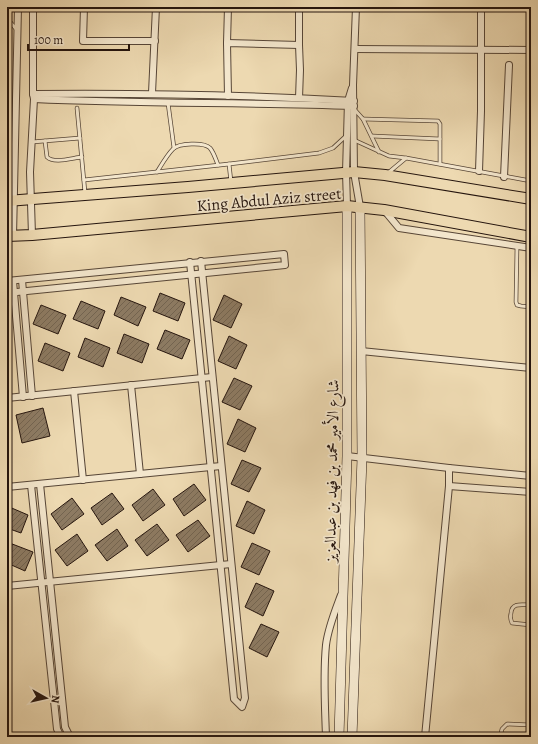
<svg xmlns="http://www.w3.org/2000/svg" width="538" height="744" viewBox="0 0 538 744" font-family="Alegreya,Amiri,serif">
  <defs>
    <pattern id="building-hatch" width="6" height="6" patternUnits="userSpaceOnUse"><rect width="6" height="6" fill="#8d7b63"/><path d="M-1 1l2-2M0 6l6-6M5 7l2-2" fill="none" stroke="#736450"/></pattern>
  </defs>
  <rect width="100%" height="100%" fill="#edd9b1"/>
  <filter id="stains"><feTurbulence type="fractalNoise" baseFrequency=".005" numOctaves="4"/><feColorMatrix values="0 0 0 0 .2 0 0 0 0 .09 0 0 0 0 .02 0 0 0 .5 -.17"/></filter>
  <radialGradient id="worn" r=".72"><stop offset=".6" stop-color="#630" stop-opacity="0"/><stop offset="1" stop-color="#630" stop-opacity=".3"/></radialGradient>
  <!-- building -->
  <g fill="url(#building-hatch)" stroke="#25150e">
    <polygon points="160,293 185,303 178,321 153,311"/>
    <polygon points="224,295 242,304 231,328 213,320"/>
    <polygon points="121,297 146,307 138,326 114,315"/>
    <polygon points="81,301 105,311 98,329 73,319"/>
    <polygon points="41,305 66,315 58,334 33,324"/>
    <polygon points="165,330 190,340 182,359 157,349"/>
    <polygon points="124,334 149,344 142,363 117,353"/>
    <polygon points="229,336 247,345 236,369 218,361"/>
    <polygon points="85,338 110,348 103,367 78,357"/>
    <polygon points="45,343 70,353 63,371 38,361"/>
    <polygon points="234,378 252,386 240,410 222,402"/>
    <polygon points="43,408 50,436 22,443 16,415"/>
    <polygon points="238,419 256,428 245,452 227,444"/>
    <polygon points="242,460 261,468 249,492 231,484"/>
    <polygon points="194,484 206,500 184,516 173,499"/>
    <polygon points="153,489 165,505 143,521 132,505"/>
    <polygon points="112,493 124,509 102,525 91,508"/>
    <polygon points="72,498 84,514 62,530 51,514"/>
    <polygon points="247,501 265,510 254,534 236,526"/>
    <polygon points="7,506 28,515 21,533 7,528"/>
    <polygon points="198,520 210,536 188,552 176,535"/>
    <polygon points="157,524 169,540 147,556 135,540"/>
    <polygon points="117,529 128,546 107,561 95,545"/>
    <polygon points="77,534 88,551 67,566 55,550"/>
    <polygon points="7,542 33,552 25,571 7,563"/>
    <polygon points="252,543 270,551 259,575 241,567"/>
    <polygon points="256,583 274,591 263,616 245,607"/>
    <polygon points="261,624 279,632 267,657 249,648"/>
  </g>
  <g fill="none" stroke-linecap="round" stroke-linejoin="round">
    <!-- service casing -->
    <g stroke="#574637" stroke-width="4.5">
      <g id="service">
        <polyline points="7,22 10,22 17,30"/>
        <polyline points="168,103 174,148"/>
        <polyline points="77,108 85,193"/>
        <polyline points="354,109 363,119 379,152"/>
        <polyline points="363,119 438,121 440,124 440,164"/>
        <polyline points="372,136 440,139"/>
        <polyline points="354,140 389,156 406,158"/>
        <path d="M45 141 47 157C54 164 72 158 82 157"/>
        <polyline points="32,142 80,138"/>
        <polyline points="229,164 231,182"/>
        <path d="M157 172C162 164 167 155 173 149 179 143 204 142 210 148 214 153 216 160 218 165"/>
        <polyline points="388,173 406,158 531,181"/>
        <polyline points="84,180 229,164 319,153 333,148 346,136"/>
        <polyline points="517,246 516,302 517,305 521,306 531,307"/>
        <path d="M531 605C522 605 512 602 511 613 510 617 510 619 512 623L531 625"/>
        <polyline points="500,737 502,729 507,724 531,725"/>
      </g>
    </g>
    <!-- minor casing -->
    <g stroke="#574637" stroke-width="8">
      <g id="minor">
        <polyline points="84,7 83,41 155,41"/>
        <polyline points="356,7 353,85 354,172 360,207"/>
        <polyline points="227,43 228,7"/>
        <polyline points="355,49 531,50"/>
        <polyline points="152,93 156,7"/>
        <path d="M33 94C140 93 247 95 354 101"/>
        <polyline points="228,96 227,43 299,45 299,7"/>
        <polyline points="299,98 300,70 299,45"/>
        <path d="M34 99C141 104 247 102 354 106"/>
        <polyline points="479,171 481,111 481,7"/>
        <polyline points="504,177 509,65"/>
        <polyline points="7,188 10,184 13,176"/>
        <polyline points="347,206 346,172 348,101 352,88"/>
        <polyline points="384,210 399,228 531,248"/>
        <polyline points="32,235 30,172 34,99 33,94 33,7"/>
        <polyline points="13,236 18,7"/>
        <polyline points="190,262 234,699 242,707 245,698 201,261"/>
        <polyline points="22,280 32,396"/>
        <polyline points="7,281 284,254 285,265 7,293"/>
        <polyline points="13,281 23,397"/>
        <polyline points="361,351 531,368"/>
        <polyline points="131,385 140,474"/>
        <polyline points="74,391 83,480"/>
        <polyline points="7,398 212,377"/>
        <polyline points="347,456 449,468 531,476"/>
        <polyline points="40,484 65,727 70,737"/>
        <polyline points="31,485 57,729 61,737"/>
        <polyline points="449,486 531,492"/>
        <polyline points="7,487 221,466"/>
        <polyline points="7,586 231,564"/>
        <path d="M326 737C325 706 323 675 326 645 328 628 335 611 341 595"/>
        <polyline points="425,737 449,486 449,468"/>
      </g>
    </g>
    <!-- secondary casing -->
    <g stroke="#25150e" stroke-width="10">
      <g id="secondary">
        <polyline points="339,737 347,456 347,206"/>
        <polyline points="352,737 362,458 360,207"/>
      </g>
    </g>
    <!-- primary casing -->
    <g stroke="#25150e" stroke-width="12">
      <g id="primary">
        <polyline points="7,201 188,187 354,172 385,175 531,199"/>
        <polyline points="7,236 32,235 347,206 384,210 531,237"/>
      </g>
    </g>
    <!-- service -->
    <use href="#service" stroke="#f3e6cc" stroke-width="3"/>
    <!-- minor -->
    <use href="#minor" stroke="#f3e6cc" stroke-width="6"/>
    <!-- secondary -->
    <use href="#secondary" stroke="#f3e6cc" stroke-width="9"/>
    <!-- primary -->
    <use href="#primary" stroke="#edd9b1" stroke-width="10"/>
  </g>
  <g text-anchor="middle" stroke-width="3.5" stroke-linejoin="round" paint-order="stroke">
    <!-- street labels -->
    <g font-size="16" fill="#25150e" stroke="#f3e6cc">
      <text transform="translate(269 199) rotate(-5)" y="6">King Abdul Aziz street</text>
      <text transform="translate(331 471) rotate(-89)" y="6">شارع الأمير محمد بن فهد بن عبدالعزيز</text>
    </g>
  </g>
  <!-- margin -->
  <rect width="538" height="744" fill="none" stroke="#edd9b1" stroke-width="24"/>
  <rect x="8" y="8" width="522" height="728" fill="none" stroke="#25150e" stroke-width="2"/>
  <rect x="12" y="12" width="514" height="720" fill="none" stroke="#25150e"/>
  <!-- north arrow -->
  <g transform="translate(46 698) rotate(98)" stroke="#f3e6cc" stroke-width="3" paint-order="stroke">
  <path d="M0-3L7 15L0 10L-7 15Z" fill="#25150e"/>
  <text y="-6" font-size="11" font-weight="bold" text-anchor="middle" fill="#25150e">N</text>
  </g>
  <!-- scale -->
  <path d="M28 44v6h101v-6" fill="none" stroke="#25150e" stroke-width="2"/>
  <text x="34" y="44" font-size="12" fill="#25150e" stroke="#f3e6cc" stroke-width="3" paint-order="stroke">100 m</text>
  <rect width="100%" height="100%" filter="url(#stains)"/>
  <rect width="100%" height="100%" fill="url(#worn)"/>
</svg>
